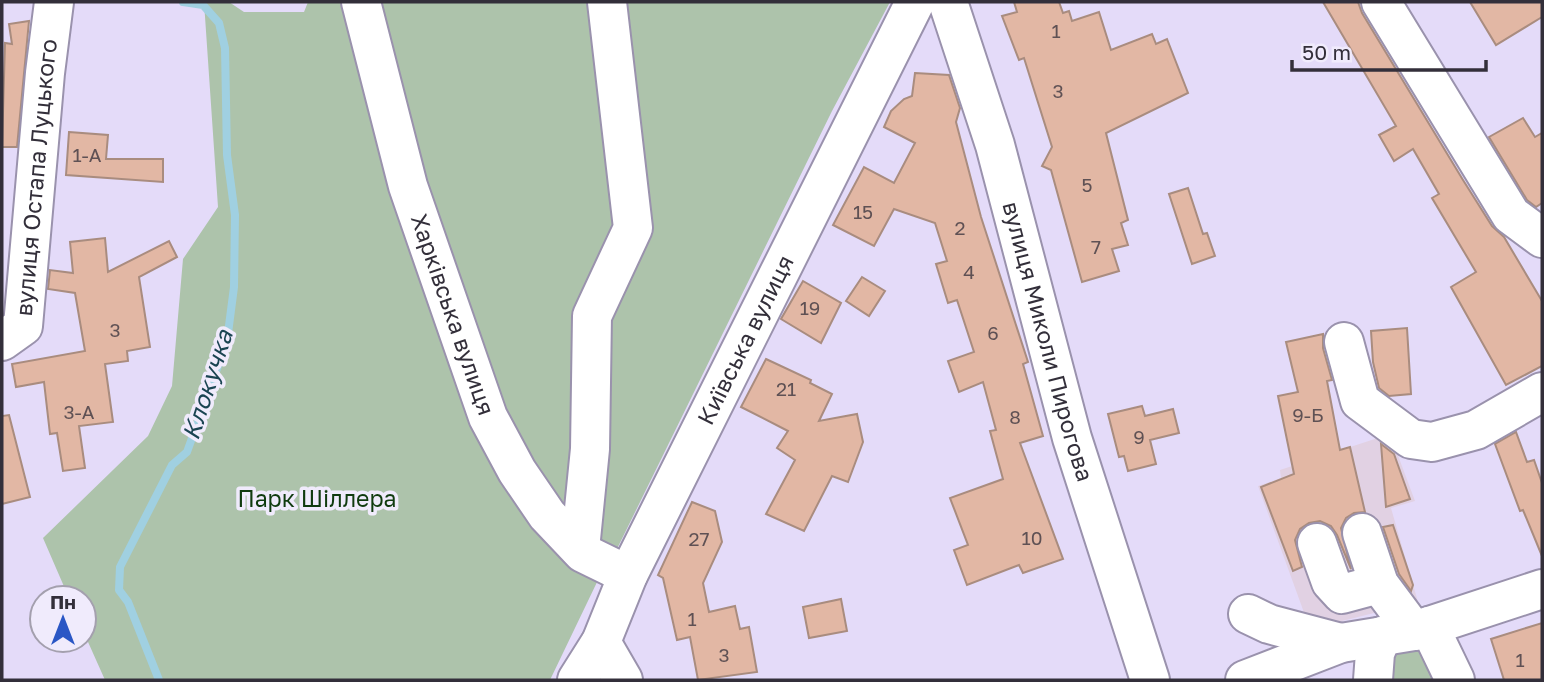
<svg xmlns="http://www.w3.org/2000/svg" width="1544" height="682" viewBox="0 0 1544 682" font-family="'Golos Text',sans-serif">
  <rect width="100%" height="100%" fill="#e4dbf9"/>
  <!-- industrial -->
  <polygon fill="#e1d1e3" points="1390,434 1415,501 1391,508 1418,602 1310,629 1258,486 1281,478 1280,470"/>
  <!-- green -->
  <g fill="#adc3ab">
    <polygon points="204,2 229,2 244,12 304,12 308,2 342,2 440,307 599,578 550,680 105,680 84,633 84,598 69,598 43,538 148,436 172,386 183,259 218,207"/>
    <polygon points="375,2 890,2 832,111 613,557 589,545 493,413"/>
    <polygon points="1405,648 1420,650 1437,680 1385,680 1384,654"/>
  </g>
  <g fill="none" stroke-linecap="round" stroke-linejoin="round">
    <!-- stream -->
    <polyline stroke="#a0d0e1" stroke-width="8" points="159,680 128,602 119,590 120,567 172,465 187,452 227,341 234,287 235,215 227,155 225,48 219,23 203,5 183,2"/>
  </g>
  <!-- building -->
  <g fill="#e2b7a4" stroke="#a98c7f" stroke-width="2">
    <polygon points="1014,2 1059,2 1063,13 1069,11 1072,21 1099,12 1111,50 1152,34 1156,44 1167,39 1188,93 1106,133 1128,220 1121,223 1128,245 1112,249 1119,271 1082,282 1051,170 1042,166 1052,147 1024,58 1019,60 1002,16 1017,12"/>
    <polygon points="1323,2 1358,2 1362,13 1463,180 1492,226 1504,237 1542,301 1542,366 1506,385 1451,287 1476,272 1432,198 1439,194 1413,149 1394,161 1379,135 1396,126"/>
    <polygon points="1470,2 1542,2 1542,17 1496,45"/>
    <polygon points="29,21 17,147 2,147 5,43 12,44 9,24"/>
    <polygon points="915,73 949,75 960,108 956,122 981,217 1028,362 1023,364 1043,436 1020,443 1063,559 1023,573 1019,565 967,585 954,550 968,545 950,498 1003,479 990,431 996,430 983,382 959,392 948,361 974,352 957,300 948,303 936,264 947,261 935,223 894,209 874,246 833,225 864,167 894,183 915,143 884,127 891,111 904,99 912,96"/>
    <polygon points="1523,118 1535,137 1542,133 1542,203 1536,207 1527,200 1489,137"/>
    <polygon points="69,132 108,135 106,159 163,159 163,182 66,175"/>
    <polygon points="1188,188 1203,234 1207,233 1215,256 1192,264 1169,194"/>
    <polygon points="105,238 108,272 169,241 177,257 139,277 150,347 127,351 128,361 105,364 113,422 79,426 85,468 63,471 57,433 50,434 44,382 16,387 12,364 85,351 75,293 48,289 50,270 73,273 70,242"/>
    <polygon points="862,277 885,291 869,316 846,301"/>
    <polygon points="803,281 841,303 821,343 781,319"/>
    <polygon points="1407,328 1411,394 1389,396 1379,388 1373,362 1371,331"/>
    <polygon points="1323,334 1323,348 1332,380 1327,381 1340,450 1350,447 1365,512 1354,513 1346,518 1341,528 1351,569 1337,535 1331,526 1320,521 1309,523 1300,529 1295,540 1302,567 1293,571 1261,487 1294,474 1278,396 1298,392 1286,342"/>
    <polygon points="766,359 811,380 810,383 832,394 819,421 857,414 863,442 848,482 832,476 804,531 766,514 795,460 777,448 788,431 741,407"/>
    <polygon points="1142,406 1145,416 1173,409 1179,433 1150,440 1156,464 1128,471 1124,456 1119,457 1108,414"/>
    <polygon points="9,415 30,497 2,504 2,416"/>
    <polygon points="1516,432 1527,462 1534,460 1542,483 1542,556 1523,510 1520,511 1495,444"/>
    <polygon points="1381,444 1394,454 1410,499 1386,507"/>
    <polygon points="692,502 715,511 722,542 703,583 709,612 735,606 740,629 749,627 757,672 698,680 690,637 677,640 663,578 658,575"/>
    <polygon points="1393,525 1413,585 1411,591 1399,574 1383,527"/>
    <polygon points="841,599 847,631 809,638 803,607"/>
    <polygon points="1542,623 1542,680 1504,680 1491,639"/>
  </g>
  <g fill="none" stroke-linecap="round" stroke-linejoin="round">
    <!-- minor casing -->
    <g stroke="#9a92ad" stroke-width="42">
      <g id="minor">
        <path id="s1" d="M361 2 408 186 488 417 517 471 547 515 583 553 628 575"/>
        <path id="s2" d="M948 2 995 145 1072 438 1150 680"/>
        <polyline points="1381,2 1511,215 1542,238"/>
        <path id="s3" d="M2 341 23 326 45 73 54 2"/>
        <polyline points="1344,342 1360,401 1411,439 1432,442 1476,430 1542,392"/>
        <polyline points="1362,533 1379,584 1414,631"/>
        <polyline points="1317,543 1331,582 1342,594 1379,584"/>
        <polyline points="580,549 590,449 592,316 633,228 607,2"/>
        <polyline points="1248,614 1269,624 1341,643"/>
        <polyline points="1429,626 1455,680"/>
        <polyline points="601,642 623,680"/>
        <path id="s4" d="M577 680 601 642 628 575 915 2"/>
        <polyline points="1245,680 1341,643 1414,631 1542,589"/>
        <polyline points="1373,680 1375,653 1382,636"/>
      </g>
    </g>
    <!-- minor -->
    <use href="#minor" stroke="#fff" stroke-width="38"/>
  </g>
  <g text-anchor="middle" stroke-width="7" stroke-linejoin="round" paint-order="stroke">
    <!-- number labels -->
    <g font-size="19" fill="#5f5154">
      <text x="1056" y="38">1</text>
      <text x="1058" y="98">3</text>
      <text x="87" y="162">1-А</text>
      <text x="1087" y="192">5</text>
      <text x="863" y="219">15</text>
      <text x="960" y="235">2</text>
      <text x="1096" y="254">7</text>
      <text x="969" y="279">4</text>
      <text x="810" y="315">19</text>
      <text x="115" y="337">3</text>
      <text x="993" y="340">6</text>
      <text x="786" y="396">21</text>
      <text x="79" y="419">3-А</text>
      <text x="1308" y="422">9-Б</text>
      <text x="1015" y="424">8</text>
      <text x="1139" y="444">9</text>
      <text x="1032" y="545">10</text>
      <text x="699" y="546">27</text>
      <text x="692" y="626">1</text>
      <text x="724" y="662">3</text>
      <text x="1520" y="667">1</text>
    </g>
    <!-- street labels -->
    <g font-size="23" fill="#332f3a" stroke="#f0ebfc">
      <text dy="8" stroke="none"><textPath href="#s3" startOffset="175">вулиця Остапа Луцького</textPath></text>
      <text dy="8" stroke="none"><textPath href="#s1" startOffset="326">Харківська вулиця</textPath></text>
      <text dy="8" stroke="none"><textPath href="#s4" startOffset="380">Київська вулиця</textPath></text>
      <text dy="8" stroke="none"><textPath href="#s2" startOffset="354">вулиця Миколи Пирогова</textPath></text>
    </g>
    <!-- park labels -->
    <g font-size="23" fill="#103b0f" stroke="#f0ebfc">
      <text x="317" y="507">Парк Шіллера</text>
    </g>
    <!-- water labels -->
    <g font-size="24" font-style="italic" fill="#1a4452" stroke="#f0ebfc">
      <text transform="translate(208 385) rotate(-72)" y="8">Клокучка</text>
    </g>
  </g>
  <!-- border -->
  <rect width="1544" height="682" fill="none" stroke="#332f3a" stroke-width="7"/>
  <!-- north arrow -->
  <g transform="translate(63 619)"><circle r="33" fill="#f0ebfc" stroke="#a4a0ae" stroke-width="2"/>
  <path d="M0-5L12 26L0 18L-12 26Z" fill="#2a56c5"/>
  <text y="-10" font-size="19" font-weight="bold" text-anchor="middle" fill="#332f3a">Пн</text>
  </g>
  <!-- scale -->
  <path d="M1292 60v10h194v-10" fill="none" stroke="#332f3a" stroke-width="3.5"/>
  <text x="1302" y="60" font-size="21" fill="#332f3a" stroke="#f0ebfc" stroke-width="5" paint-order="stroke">50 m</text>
</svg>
